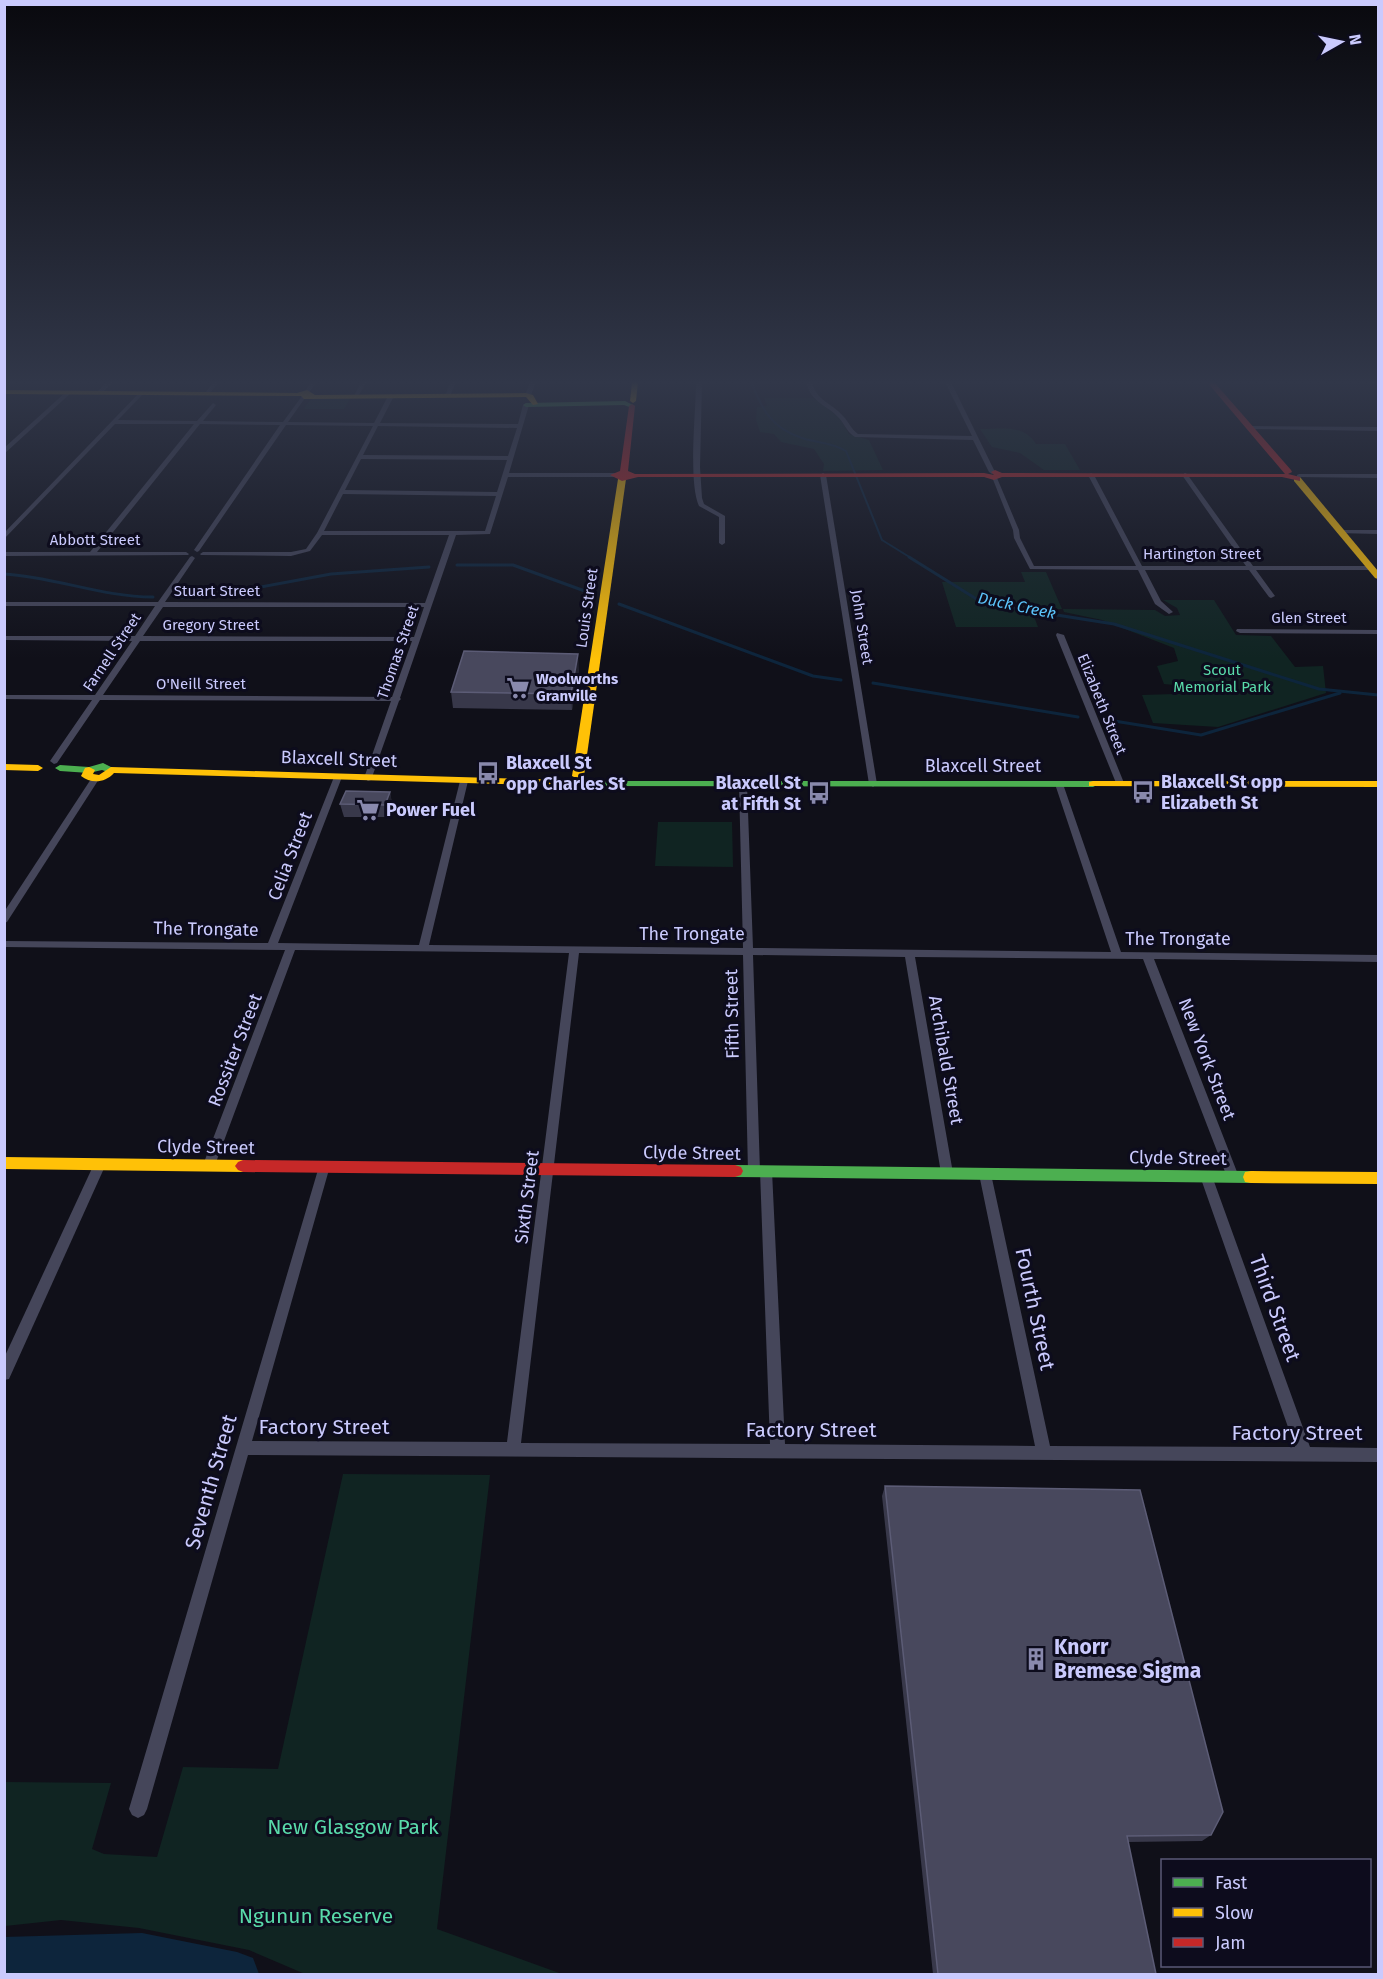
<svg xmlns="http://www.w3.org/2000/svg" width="1383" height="1979" viewBox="0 0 1383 1979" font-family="'Fira Sans',sans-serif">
  <rect width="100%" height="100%" fill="#101019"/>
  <!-- green -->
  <g fill="#102422">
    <polygon points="315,398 350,399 344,409 304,409 310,400"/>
    <polygon points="764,398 813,398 839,417 849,434 869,440 883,470 823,471 824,464 814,449 781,442 774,434 760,432 756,420 757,407 767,406"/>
    <path d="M980 429C1002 429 1024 424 1036 444H1065L1080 470H1044L1020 453 992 447Z"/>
    <polygon points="1021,572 1046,572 1062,609 1031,609 1038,627 956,627 942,582 1025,582"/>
    <polygon points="1163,600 1214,600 1236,635 1271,636 1295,667 1323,666 1326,693 1218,727 1153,723 1142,695 1174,694 1174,685 1164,684 1157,666 1178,661 1174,648 1102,620 1064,612 1063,609 1155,610 1165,616 1180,615 1177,608"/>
    <polygon points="658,822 732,822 733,867 655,866"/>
    <polygon points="343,1474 490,1475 437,1929 562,1974 305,1974 249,1950 139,1928 61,1920 5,1926 5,1782 111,1783 92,1849 104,1854 157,1857 183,1767 278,1769"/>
  </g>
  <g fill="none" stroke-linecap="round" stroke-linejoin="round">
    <!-- stream-far1 -->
    <path stroke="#0d253c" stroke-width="2" d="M751 382C762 409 771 428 802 438 817 443 832 442 846 451L882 540 911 558"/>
    <!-- stream -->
    <g stroke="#0d253c" stroke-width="3">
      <polyline points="909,557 978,600 993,605 1114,624 1319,689 1378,695"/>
      <polyline points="457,565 513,565 593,594"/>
      <path d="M4 574C55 577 102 597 153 597"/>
      <polyline points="179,597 207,597 331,574 429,567"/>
      <polyline points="619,604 813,676 841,680"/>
      <polyline points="873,683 1078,717"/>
      <polyline points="1108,720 1201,735 1340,693"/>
    </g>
    <!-- river -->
    <polygon fill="#0d253c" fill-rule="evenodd" points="142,1933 237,1952 253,1958 259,1974 4,1974 4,1937"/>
    <!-- street -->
    <g fill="#45465a" fill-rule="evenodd">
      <polygon points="107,382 113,382 101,394 97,394 97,392"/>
      <polygon points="213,382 219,382 208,395 204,395"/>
      <polygon points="310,382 316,382 309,393 305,393"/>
      <polygon points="361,382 367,382 358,396 354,396"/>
      <polygon points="450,382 456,382 450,396 445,397"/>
      <polygon points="530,382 536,382 531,395 528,397 525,395"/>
      <path d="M696 382H702L700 467 702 498 704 504 725 516V543L722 545 719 543V517L699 506C688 482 696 412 696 382Z"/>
      <path d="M806 382H812C817 402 831 402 843 416 849 422 851 429 858 434L972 436 945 382H951L995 472 992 474 989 472 973 440 855 437C847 432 845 425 839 418 826 404 812 404 806 382Z"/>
      <polygon points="1372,382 1378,382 1378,386"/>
      <polygon points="67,391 72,392 4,454 4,448"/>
      <path d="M141 391 143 394 118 420 197 421 213 403 216 405 203 421 283 422 302 396 305 398 288 422 374 423 388 396 391 394 394 396 380 423 518 424 523 405 526 403 529 405 509 473H614L617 475 614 477H508L490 534 456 535 400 698 401 699 399 701 371 780 368 781 364 778 391 701 100 700 57 763 54 764 50 761 92 700 4 699V695H95L132 641 4 640V636H135L155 606H4V602H158L190 557 192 556 195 558 165 602 425 603 449 535H322L310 551 291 556 201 555 200 554 203 552H291L306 549 317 533 373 426 286 425 199 551 197 552 194 550 280 425 200 424 97 552H186L189 554 188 555 4 556V552H90L194 424H115L4 539V533ZM378 426 517 428 508 456 363 455ZM361 459 507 460 497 492 345 490ZM343 494 496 496 485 531H324ZM163 607H424L414 637 143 636ZM140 641H412L392 697 103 695Z"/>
      <polygon points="1250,426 1378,427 1378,431 1248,429 1247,428"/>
      <polygon points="823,473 826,475 877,784 873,787 869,784 820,475"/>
      <polygon points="1091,473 1094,475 1142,566 1246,566 1182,475 1185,473 1187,474 1253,566 1371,566 1374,568 1371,570 1256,570 1275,596 1271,598 1269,597 1249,570 1145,570 1161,601 1173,612 1169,614 1155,604 1138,570 1030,569 1014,538 1013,530 992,477 997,478 1019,530 1020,538 1034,566 1136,566 1088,475"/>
      <polygon points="1299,474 1378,474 1378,478 1297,477 1297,475"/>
      <polygon points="1339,530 1378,530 1378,534 1337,533 1337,531"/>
      <polygon points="1237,629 1378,630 1378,634 1240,633 1236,631"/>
      <polygon points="1057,633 1064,635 1124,783 1123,785 1120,786 1116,783 1056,635"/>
      <path d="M338 774 342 777 278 943 419 945 460 781 464 778 468 781 429 945 743 948 739 784 743 781 747 784 753 948 1111 952 1055 784 1059 781 1063 784 1121 952 1378 955V962L1154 959 1239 1177 1237 1181 1233 1182 1229 1181 1227 1177 1143 959 915 957 953 1173 951 1176 947 1178 943 1176 941 1173 905 957 753 955 760 1171 762 1168 766 1166 770 1168 772 1171 785 1444 1035 1446 979 1174 981 1170 985 1169 989 1170 991 1174 1050 1446 1295 1447 1200 1176 1202 1172 1206 1171 1210 1172 1212 1176 1310 1447 1378 1448V1462L248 1455 147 1809 144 1815 138 1818 132 1815 129 1809 320 1163 324 1161 328 1163 330 1166 252 1441 507 1442 569 953 295 950 215 1165 213 1168 209 1170 205 1168 203 1165 285 950 4 947V941L268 943 334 777ZM579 953 743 955 748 1171 750 1174 754 1176 758 1174 760 1171 770 1444 521 1443Z"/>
      <polygon points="95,776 99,779 7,922 4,923 4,912 91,779"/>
      <polygon points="100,1159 104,1161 106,1164 9,1379 4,1380 4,1358 94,1164 96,1161"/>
    </g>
    <!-- fast -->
    <g fill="#4caf50" fill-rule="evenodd">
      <polygon points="625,401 635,406 632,408 624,405 526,407 523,405 526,403"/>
      <polygon points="103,763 117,770 111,773 102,770 89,773 60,771 55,768 60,765 89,767"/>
      <polygon points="588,781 1093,781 1099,784 1093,787 584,786 584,782"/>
      <polygon points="735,1165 1251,1171 1257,1172 1259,1177 1257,1182 1251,1183 735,1177 729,1175 727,1171 729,1167"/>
    </g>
    <!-- slow -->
    <g fill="#ffc107" fill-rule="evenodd">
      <polygon points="632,382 638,382 636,401 633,403 630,401"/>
      <polygon points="4,390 297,393 307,390 315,395 526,393 533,395 538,404 533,405 526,397 304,399 301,396 4,394"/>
      <polygon points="622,477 626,479 584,776 578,779 572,776 618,479"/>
      <polygon points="1294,477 1300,477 1378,571 1378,579 1375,578 1294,481"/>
      <polygon points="4,764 38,765 43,768 38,771 4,770"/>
      <path d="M89 767 95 770 93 774 99 775 111 767 567 780 573 783 567 786 114 773C105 783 91 784 81 776L85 768Z"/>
      <polygon points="1093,781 1378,781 1378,787 1089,786 1089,782"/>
      <polygon points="4,1157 243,1160 248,1162 251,1166 248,1170 243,1172 4,1169"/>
      <polygon points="1251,1171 1378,1172 1378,1184 1251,1183 1245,1182 1243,1177 1245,1172"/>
    </g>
    <!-- jam -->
    <g fill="#c62828" fill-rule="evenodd">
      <polygon points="1207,382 1214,382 1291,470 1292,472 1288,474 1300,477 1300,481 1282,477 1002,477 994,480 984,477 638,477 622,481 610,475 620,471 629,406 632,404 635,406 628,471 635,474 984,473 994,475 991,472 995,470 1002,473 1285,474"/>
      <polygon points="243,1160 735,1165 741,1167 743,1171 741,1175 735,1177 243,1172 238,1170 235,1166 238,1162"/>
    </g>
  </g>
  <!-- wall -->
  <g fill="#38384a">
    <polygon points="579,669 572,710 453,708 451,692"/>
    <polygon points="390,792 392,804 388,817 344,817 340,804"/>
    <polygon points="885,1486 1211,1835 1202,1841 1128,1842 1156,1974 933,1974 882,1496"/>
  </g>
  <!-- shaded-wall -->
  <g fill="#21212e">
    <polygon points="578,654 579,669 572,710 571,694"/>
    <polygon points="390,792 392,804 388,817 385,805"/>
  </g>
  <!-- building -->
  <g fill="#48485d" stroke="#5c5c76" stroke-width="1.5">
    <polygon points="464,651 578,654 571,694 451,692"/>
    <polygon points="346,791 390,792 385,805 340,804"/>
    <polygon points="885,1486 1140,1490 1223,1812 1211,1835 1127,1836 1156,1974 938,1974"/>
  </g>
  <!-- sky -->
  <linearGradient id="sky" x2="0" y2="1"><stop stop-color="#09090e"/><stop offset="0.58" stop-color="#313749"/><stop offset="1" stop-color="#313749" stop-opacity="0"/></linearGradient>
  <rect width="1383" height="659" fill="url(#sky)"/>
  <!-- icons -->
  <defs>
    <g id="supermarket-bare" transform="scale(1.8)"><path d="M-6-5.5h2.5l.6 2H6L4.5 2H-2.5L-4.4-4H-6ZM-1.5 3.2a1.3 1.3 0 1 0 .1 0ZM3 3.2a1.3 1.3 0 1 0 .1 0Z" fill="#8989ad" stroke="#0d0c1d" stroke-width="2.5" paint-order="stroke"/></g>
    <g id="bus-bare" transform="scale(1.8)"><path d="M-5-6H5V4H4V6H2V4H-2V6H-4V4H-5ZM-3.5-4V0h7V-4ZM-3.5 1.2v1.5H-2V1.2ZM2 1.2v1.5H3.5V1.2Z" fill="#8989ad" stroke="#0d0c1d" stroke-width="2.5" paint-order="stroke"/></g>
    <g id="building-bare" transform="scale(1.8)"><path d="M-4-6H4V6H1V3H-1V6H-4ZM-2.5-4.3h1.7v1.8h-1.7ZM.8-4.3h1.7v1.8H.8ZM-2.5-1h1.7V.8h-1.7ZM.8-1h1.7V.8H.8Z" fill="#8989ad" stroke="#0d0c1d" stroke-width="2.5" paint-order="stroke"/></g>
  </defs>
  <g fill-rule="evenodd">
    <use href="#supermarket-bare" x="518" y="688"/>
    <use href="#bus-bare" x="488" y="773"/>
    <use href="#bus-bare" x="1143" y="792"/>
    <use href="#bus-bare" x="819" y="793"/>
    <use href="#supermarket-bare" x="368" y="810"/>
    <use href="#building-bare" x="1036" y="1659"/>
  </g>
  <g text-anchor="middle" stroke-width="6" stroke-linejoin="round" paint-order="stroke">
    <!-- far-street labels -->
    <g font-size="15" fill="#cacafd" stroke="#0d0c1d">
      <text x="95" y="545">Abbott Street</text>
      <text x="1202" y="559">Hartington Street</text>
      <text x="217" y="596">Stuart Street</text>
      <text transform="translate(587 608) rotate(-82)" y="5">Louis Street</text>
      <text x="1309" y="623">Glen Street</text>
      <text x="211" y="630">Gregory Street</text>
      <text transform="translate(862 627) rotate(81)" y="5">John Street</text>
      <text transform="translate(112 652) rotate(-56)" y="5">Farnell Street</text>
      <text transform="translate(398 652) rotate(-71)" y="5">Thomas Street</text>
      <text x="201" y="689">O'Neill Street</text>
      <text transform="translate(1102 704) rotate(68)" y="5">Elizabeth Street</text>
    </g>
    <!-- far-park labels -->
    <g font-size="15" fill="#59daaa" stroke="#0d0c1d">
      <text x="1222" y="675">Scout<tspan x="1222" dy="17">Memorial Park</tspan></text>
    </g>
    <!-- far-poi labels -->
    <g font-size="15" font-weight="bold" fill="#cacafd" stroke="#0d0c1d" text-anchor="start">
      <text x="536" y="684">Woolworths<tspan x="536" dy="17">Granville</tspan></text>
    </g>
    <!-- far-water labels -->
    <g font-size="16" font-style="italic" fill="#5bc3fa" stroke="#0d0c1d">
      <text transform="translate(1017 605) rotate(12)" y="6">Duck Creek</text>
    </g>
    <!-- street labels -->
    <g font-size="18" fill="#cacafd" stroke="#0d0c1d">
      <text transform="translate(339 759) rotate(2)" y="6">Blaxcell Street</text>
      <text x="983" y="772">Blaxcell Street</text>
      <text transform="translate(290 856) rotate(-69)" y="6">Celia Street</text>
      <text transform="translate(206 929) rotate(1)" y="6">The Trongate</text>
      <text x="692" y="940">The Trongate</text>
      <text x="1178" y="945">The Trongate</text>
      <text transform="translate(732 1014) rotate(-91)" y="6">Fifth Street</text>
      <text transform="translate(235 1050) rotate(-69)" y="6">Rossiter Street</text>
      <text transform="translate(1207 1059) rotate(69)" y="6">New York Street</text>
      <text transform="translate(946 1060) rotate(80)" y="6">Archibald Street</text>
      <text transform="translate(206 1147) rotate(1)" y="6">Clyde Street</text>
      <text transform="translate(692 1153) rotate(1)" y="6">Clyde Street</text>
      <text transform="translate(1178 1158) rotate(1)" y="6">Clyde Street</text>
      <text transform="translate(527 1197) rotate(-83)" y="6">Sixth Street</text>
    </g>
    <!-- poi labels -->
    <g font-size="18" font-weight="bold" fill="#cacafd" stroke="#0d0c1d" text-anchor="start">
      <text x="506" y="769">Blaxcell St<tspan x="506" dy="21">opp Charles St</tspan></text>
      <text x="1161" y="788">Blaxcell St opp<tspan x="1161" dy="21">Elizabeth St</tspan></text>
      <text x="801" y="789" text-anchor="end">Blaxcell St<tspan x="801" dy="21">at Fifth St</tspan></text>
      <text x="386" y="816">Power Fuel</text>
    </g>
    <!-- near-street labels -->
    <g font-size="21" fill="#cacafd" stroke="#0d0c1d">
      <text transform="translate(1275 1308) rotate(70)" y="7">Third Street</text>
      <text transform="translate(1035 1309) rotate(78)" y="7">Fourth Street</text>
      <text x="324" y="1434">Factory Street</text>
      <text x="811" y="1437">Factory Street</text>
      <text x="1297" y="1440">Factory Street</text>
      <text transform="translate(211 1482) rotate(-74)" y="7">Seventh Street</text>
    </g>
    <!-- near-poi labels -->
    <g font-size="21" font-weight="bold" fill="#cacafd" stroke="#0d0c1d" text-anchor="start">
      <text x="1054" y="1654">Knorr<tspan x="1054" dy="24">Bremese Sigma</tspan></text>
    </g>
    <!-- near-park labels -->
    <g font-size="21" fill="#59daaa" stroke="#0d0c1d">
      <text x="353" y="1834">New Glasgow Park</text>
      <text x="316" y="1923">Ngunun Reserve</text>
    </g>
  </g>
  <!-- border -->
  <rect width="1383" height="1979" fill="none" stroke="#cacafd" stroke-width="12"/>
  <!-- legend -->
  <rect x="1161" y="1859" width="210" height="108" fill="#0d0c1d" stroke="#595877" stroke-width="1.5"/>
  <rect x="1173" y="1878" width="30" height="9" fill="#4caf50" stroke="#595877" stroke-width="1.5"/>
  <text x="1215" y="1889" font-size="18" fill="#cacafd">Fast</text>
  <rect x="1173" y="1908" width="30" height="9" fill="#ffc107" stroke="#595877" stroke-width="1.5"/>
  <text x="1215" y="1919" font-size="18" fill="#cacafd">Slow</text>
  <rect x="1173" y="1938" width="30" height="9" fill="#c62828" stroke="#595877" stroke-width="1.5"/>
  <text x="1215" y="1949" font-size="18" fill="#cacafd">Jam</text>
  <!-- north arrow -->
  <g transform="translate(1341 42) rotate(81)" stroke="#0d0c1d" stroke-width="4.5" paint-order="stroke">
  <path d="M0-4.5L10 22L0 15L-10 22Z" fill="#cacafd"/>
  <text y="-9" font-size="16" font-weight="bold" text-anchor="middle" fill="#cacafd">N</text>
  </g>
</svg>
